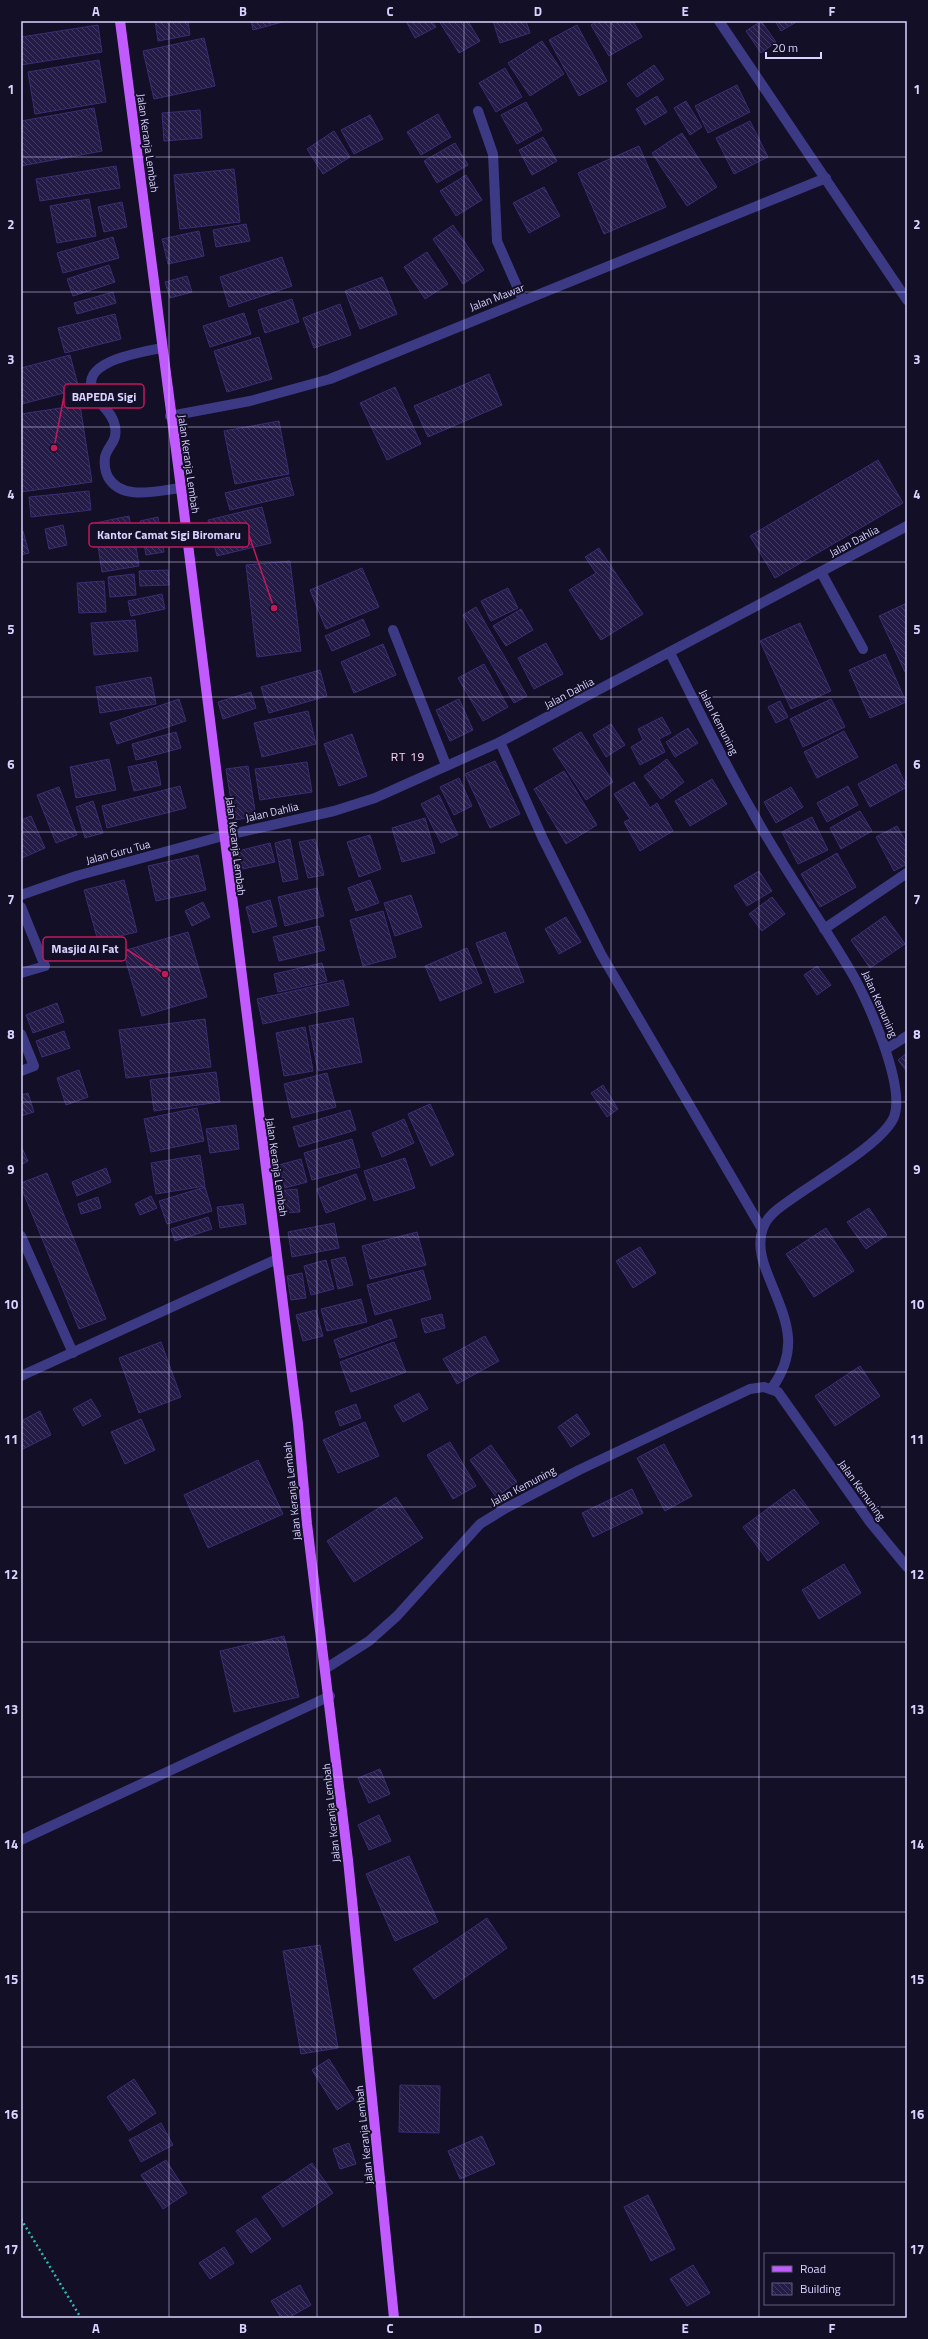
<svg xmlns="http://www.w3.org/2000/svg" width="928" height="2339" viewBox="0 0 928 2339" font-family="'Titillium Web',sans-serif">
  <defs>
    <pattern id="building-back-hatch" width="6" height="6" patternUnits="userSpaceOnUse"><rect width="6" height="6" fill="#241b47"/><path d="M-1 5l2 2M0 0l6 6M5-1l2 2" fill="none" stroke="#433b63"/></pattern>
  </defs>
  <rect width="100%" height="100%" fill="#130f26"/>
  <!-- building -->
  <g fill="url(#building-back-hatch)" stroke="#3b2d73">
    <polygon points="155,21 188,21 190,35 158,41"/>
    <polygon points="251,21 286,21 253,30"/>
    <polygon points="406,21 432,21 436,27 415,38"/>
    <polygon points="439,21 468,21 480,41 459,53"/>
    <polygon points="493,21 526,21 530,33 500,43"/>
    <polygon points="597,21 633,21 642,37 609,56 591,25"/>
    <polygon points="761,21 776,42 761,53 746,31"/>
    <polygon points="775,21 798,21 781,31"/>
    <polygon points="98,25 102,52 21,65 21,37"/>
    <polygon points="577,25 607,81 579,96 549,40"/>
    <polygon points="204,38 215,86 154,99 143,51"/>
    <polygon points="542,41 564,74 530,96 508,63"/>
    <polygon points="99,60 106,102 35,114 28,72"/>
    <polygon points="654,65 664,79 637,97 627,84"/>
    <polygon points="505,68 522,97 496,112 479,83"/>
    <polygon points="737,85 750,112 708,133 695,106"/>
    <polygon points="657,96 667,112 645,125 636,109"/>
    <polygon points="686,101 702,127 690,135 674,108"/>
    <polygon points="526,102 542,130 517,144 501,115"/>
    <polygon points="94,108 102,151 21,166 21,121"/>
    <polygon points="200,110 202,138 164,141 162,113"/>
    <polygon points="438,114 451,137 421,155 407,132"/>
    <polygon points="370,115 383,139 354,154 341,130"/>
    <polygon points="750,121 768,157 734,174 716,138"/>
    <polygon points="334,131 350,157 323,174 307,149"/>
    <polygon points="682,133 717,187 687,206 652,153"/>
    <polygon points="543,137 557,161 532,175 519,150"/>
    <polygon points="455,143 468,165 437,183 424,161"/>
    <polygon points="639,146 666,207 604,234 578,173"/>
    <polygon points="116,166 120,188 40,201 36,179"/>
    <polygon points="234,169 240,222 180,229 174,175"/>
    <polygon points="466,175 482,200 456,216 440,191"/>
    <polygon points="544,187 560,216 529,233 513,203"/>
    <polygon points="89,199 96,236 57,243 50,206"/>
    <polygon points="122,202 127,227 104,232 98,207"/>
    <polygon points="246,224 250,241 216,247 213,230"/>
    <polygon points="453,225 484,270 463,284 433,239"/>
    <polygon points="199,231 204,256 168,264 162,239"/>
    <polygon points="113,237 119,258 63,273 57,253"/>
    <polygon points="427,252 448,284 425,299 404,267"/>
    <polygon points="282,257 292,286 229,307 220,277"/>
    <polygon points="109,265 115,282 73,296 67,279"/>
    <polygon points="187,276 192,292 170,298 165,282"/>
    <polygon points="382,277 397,314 360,329 345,291"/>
    <polygon points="113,292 116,303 77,314 74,303"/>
    <polygon points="292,299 299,322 265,333 258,310"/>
    <polygon points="340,304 351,335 314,348 303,318"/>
    <polygon points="244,313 251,334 210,347 203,326"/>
    <polygon points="115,314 121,339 65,353 58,328"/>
    <polygon points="259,337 272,379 227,392 214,351"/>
    <polygon points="70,355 79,389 22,404 21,368"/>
    <polygon points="489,374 502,405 428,437 414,406"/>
    <polygon points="395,387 421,444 387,460 360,403"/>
    <polygon points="80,405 92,482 21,492 21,414"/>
    <polygon points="279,421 289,474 235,484 224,431"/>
    <polygon points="878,460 903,503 775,578 750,536"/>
    <polygon points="289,477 294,495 230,510 225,493"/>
    <polygon points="89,491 91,510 31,517 29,497"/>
    <polygon points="262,507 271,543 217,556 208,520"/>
    <polygon points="129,516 132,533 93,541 90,524"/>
    <polygon points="158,517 164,552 146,555 140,521"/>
    <polygon points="63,525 67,545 49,549 45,529"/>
    <polygon points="21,531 23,531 29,553 21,555"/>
    <polygon points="135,540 139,566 102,572 98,546"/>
    <polygon points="599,548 643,614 601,640 569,590 596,573 585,557"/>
    <polygon points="290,561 301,651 257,657 246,565"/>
    <polygon points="362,568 379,607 326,629 310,590"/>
    <polygon points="168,570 169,585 140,586 139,571"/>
    <polygon points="134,574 136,595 110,597 108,577"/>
    <polygon points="104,581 106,612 79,613 77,583"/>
    <polygon points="508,588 518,608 491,621 481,601"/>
    <polygon points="162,594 165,609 131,616 128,601"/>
    <polygon points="907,603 907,671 905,672 879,616"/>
    <polygon points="476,607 527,696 514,703 463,615"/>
    <polygon points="521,609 533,630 506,646 493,626"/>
    <polygon points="363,619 370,635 332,651 325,636"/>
    <polygon points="135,620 138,651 94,655 91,623"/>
    <polygon points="800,623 831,691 791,709 760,641"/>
    <polygon points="546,643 563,674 534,689 518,658"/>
    <polygon points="383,644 396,675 354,693 341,662"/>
    <polygon points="885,654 906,702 870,718 849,670"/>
    <polygon points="484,664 508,707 483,721 458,678"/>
    <polygon points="320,670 327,696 269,713 261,687"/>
    <polygon points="151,677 156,704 100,713 96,687"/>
    <polygon points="251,692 256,708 223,719 218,702"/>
    <polygon points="179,699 186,721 117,744 110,723"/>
    <polygon points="459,699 473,730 450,741 436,710"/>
    <polygon points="831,699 845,727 803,747 790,719"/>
    <polygon points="780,701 788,717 776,723 768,707"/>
    <polygon points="308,711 316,744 262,757 254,723"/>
    <polygon points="662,717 671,733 659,739 665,752 640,765 631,747 643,740 638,729"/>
    <polygon points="611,724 625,745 606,757 593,735"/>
    <polygon points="688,728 698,743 675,757 666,742"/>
    <polygon points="844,731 858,757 817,778 804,752"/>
    <polygon points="176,732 181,748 136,760 132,744"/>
    <polygon points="581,732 613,782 586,800 553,749"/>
    <polygon points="352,734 367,776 339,786 324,744"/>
    <polygon points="109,759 116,790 76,798 70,767"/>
    <polygon points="667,759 684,782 661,799 644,776"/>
    <polygon points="156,761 161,785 134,791 128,767"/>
    <polygon points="495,761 520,814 490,828 465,774"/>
    <polygon points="307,762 312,792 260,800 255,769"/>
    <polygon points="896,764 907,787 870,807 858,784"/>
    <polygon points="248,766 256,817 234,820 226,769"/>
    <polygon points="564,771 597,825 566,844 534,789"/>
    <polygon points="459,778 472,806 454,815 440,787"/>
    <polygon points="712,779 727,804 690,826 675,801"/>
    <polygon points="634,782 650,808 657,803 673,831 640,851 624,822 630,819 614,794"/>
    <polygon points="180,786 186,808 107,828 102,806"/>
    <polygon points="848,786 858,805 827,822 817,803"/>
    <polygon points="59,787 77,835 56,843 37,795"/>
    <polygon points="791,787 803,807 776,823 764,802"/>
    <polygon points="439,795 458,835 441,843 421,804"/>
    <polygon points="93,801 103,833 85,838 76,807"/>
    <polygon points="860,811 872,831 841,849 830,828"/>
    <polygon points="31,816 45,848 22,858 21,820"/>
    <polygon points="812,817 828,850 798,864 782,832"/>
    <polygon points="425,818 435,853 402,862 392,828"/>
    <polygon points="897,826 907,844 907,864 894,871 876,837"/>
    <polygon points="370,835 381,869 359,877 347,842"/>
    <polygon points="290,839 298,879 283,882 275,843"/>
    <polygon points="315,839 324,875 308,878 299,842"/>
    <polygon points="270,843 275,862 243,869 238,851"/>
    <polygon points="837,853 856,887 820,907 801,874"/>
    <polygon points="198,855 206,890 156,901 148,866"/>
    <polygon points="759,871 772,891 747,906 734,886"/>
    <polygon points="124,880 137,932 98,941 84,890"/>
    <polygon points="370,880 379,903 356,911 348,888"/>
    <polygon points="317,888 324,916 285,926 278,897"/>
    <polygon points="411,895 422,927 395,936 384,903"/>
    <polygon points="772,897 785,914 762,931 749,914"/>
    <polygon points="270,900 277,926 253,933 246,907"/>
    <polygon points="203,902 210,917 192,926 185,911"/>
    <polygon points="383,911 396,957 363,966 350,920"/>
    <polygon points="885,916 905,944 870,968 851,940"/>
    <polygon points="566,917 581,942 559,954 545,929"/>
    <polygon points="319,926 325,950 279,961 273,937"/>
    <polygon points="188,932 207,997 142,1016 123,951"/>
    <polygon points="505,932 524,982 495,993 476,943"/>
    <polygon points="467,948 482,983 440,1001 425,966"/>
    <polygon points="322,963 327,981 278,992 274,974"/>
    <polygon points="817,966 831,985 817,995 804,975"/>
    <polygon points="343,980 349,1005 263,1024 257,999"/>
    <polygon points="57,1003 64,1022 33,1033 26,1015"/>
    <polygon points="353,1018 362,1062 318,1071 309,1026"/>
    <polygon points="205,1019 211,1067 126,1078 119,1030"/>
    <polygon points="305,1027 313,1071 284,1076 276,1033"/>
    <polygon points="64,1031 70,1048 42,1057 36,1041"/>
    <polygon points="907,1053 907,1072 898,1060"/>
    <polygon points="79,1070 88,1097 66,1105 57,1078"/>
    <polygon points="216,1072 220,1102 154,1111 150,1080"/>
    <polygon points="327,1073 336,1107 292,1118 284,1084"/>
    <polygon points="603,1085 618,1109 607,1117 591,1093"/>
    <polygon points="28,1093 34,1112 21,1116 21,1095"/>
    <polygon points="430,1104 454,1155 431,1166 408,1114"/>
    <polygon points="197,1108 204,1141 151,1152 144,1119"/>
    <polygon points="350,1110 356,1130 299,1147 293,1127"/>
    <polygon points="404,1119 414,1143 382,1157 372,1133"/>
    <polygon points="236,1125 239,1149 210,1153 206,1129"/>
    <polygon points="352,1139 360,1167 312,1180 304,1153"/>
    <polygon points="21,1146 28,1161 21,1165"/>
    <polygon points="200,1155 205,1186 156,1194 151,1163"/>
    <polygon points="405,1158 415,1188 374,1201 364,1171"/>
    <polygon points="301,1159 307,1182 285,1188 279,1165"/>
    <polygon points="106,1168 111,1182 77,1196 72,1182"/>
    <polygon points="47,1173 106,1319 79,1329 21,1187 21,1183"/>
    <polygon points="356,1174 366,1199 326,1213 317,1189"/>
    <polygon points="205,1187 212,1211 167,1224 159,1201"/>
    <polygon points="297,1189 300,1212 281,1213 278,1191"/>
    <polygon points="151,1196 157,1208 140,1215 135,1204"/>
    <polygon points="98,1197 101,1208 81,1214 78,1204"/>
    <polygon points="243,1204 246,1224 220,1228 217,1207"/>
    <polygon points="869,1208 887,1235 866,1249 847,1222"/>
    <polygon points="208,1217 212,1229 175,1241 171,1229"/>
    <polygon points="334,1223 339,1248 292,1257 288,1232"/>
    <polygon points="826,1228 854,1271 814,1297 786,1254"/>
    <polygon points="417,1232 426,1265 370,1279 362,1246"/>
    <polygon points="640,1247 656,1273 633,1288 616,1261"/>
    <polygon points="345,1257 353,1285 338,1289 331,1260"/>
    <polygon points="326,1260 334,1289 311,1295 304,1266"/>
    <polygon points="423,1270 431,1299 375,1315 367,1285"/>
    <polygon points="302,1273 306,1298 291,1300 287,1276"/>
    <polygon points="361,1299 367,1322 327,1331 321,1309"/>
    <polygon points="316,1310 323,1336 303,1341 296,1315"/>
    <polygon points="442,1314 445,1328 425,1333 421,1319"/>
    <polygon points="391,1319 397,1337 340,1358 334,1340"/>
    <polygon points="485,1336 499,1361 457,1384 443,1359"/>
    <polygon points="161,1342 181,1397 139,1413 119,1358"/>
    <polygon points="394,1342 406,1372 351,1392 340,1362"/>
    <polygon points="860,1366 880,1396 835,1426 815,1396"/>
    <polygon points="419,1393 428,1409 403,1422 394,1406"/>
    <polygon points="91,1399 101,1416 83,1426 73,1409"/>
    <polygon points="356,1404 361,1418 340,1426 335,1412"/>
    <polygon points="40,1411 51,1435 21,1450 21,1421"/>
    <polygon points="577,1414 590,1434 571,1447 558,1427"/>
    <polygon points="141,1419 155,1450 125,1464 111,1432"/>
    <polygon points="365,1422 379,1456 338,1473 323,1440"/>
    <polygon points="450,1442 476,1486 453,1499 427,1455"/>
    <polygon points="664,1444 692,1496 665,1511 637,1458"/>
    <polygon points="491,1445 517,1482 496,1497 470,1460"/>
    <polygon points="258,1460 283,1514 208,1548 184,1495"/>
    <polygon points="632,1489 643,1513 593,1537 582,1513"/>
    <polygon points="794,1489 819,1523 768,1561 743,1527"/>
    <polygon points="396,1497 423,1538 354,1582 327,1541"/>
    <polygon points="844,1564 861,1593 819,1619 802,1590"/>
    <polygon points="284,1636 299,1697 234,1712 220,1651"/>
    <polygon points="380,1769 390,1794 369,1803 358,1778"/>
    <polygon points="379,1815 391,1841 369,1850 358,1825"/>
    <polygon points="409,1856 438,1922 395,1941 366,1874"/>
    <polygon points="487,1918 507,1948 434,1999 413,1969"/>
    <polygon points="320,1945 338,2048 301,2054 283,1951"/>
    <polygon points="329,2059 354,2099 337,2110 312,2070"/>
    <polygon points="134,2079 156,2113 129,2131 107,2097"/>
    <polygon points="400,2085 440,2086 439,2133 399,2132"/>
    <polygon points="161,2123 173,2145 141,2162 129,2140"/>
    <polygon points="482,2136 495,2164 460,2179 448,2151"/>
    <polygon points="349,2143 356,2164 340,2169 333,2149"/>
    <polygon points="166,2160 187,2193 163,2209 141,2175"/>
    <polygon points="312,2163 333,2193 283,2227 262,2197"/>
    <polygon points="648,2195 675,2249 651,2261 624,2207"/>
    <polygon points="256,2218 271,2239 251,2253 236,2231"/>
    <polygon points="224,2247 234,2263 210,2279 199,2263"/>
    <polygon points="693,2265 710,2293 687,2306 670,2279"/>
    <polygon points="300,2285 311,2305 288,2318 281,2318 271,2301"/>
  </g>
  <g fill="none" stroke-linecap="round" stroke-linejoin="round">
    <!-- path -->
    <polyline stroke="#2fb8b0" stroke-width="2.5" stroke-dasharray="2 3" stroke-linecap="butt" points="21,2219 81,2318"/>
    <!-- service -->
    <g stroke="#3d3a85" stroke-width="10">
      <path d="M162 348C144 352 76 361 94 393 100 406 112 411 115 426 118 442 108 445 105 457 104 464 105 471 108 477 122 502 159 490 181 488"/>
      <polyline points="21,1236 73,1353"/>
      <polyline points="21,1376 277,1259"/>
    </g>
    <!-- minor -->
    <g stroke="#3d3a85" stroke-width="10">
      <polyline points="719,21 907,300"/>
      <polyline points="478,111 493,154 497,241 523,300"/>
      <polyline points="170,416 250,401 330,379 826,178"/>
      <polyline points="821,572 863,649"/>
      <polyline points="393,630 446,765"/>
      <path d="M670 653C697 706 722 760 752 811 782 866 818 916 850 970 867 998 906 1086 894 1117 883 1143 818 1180 793 1198 782 1206 768 1214 763 1228 758 1241 761 1257 766 1270 783 1315 803 1344 772 1388"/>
      <polyline points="500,742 543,839 601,954 762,1229"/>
      <polyline points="21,895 76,876 223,836 334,811 375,798 500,742 907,526"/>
      <polyline points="21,907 45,966 21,973"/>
      <polyline points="824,929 907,873"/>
      <polyline points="21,1034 34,1066 21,1071"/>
      <polyline points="886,1049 907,1036"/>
      <polyline points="325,1669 369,1641 397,1616 480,1524 506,1508 579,1470 750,1389 764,1387 778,1392 870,1522 907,1567"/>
      <polyline points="21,1840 330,1696"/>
    </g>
    <!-- primary -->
    <polyline stroke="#c25bff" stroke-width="10" points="120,21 181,488 298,1424 307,1524 348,1860 394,2318"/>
  </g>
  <!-- grid -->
  <path fill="none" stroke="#d9d4ff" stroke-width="1" stroke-opacity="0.55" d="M169 21V2318M317 21V2318M464 21V2318M611 21V2318M759 21V2318M21 157H907M21 292H907M21 427H907M21 562H907M21 697H907M21 832H907M21 967H907M21 1102H907M21 1237H907M21 1372H907M21 1507H907M21 1642H907M21 1777H907M21 1912H907M21 2047H907M21 2182H907"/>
  <g text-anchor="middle" stroke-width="4" stroke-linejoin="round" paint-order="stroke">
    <!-- street labels -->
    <g font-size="11" fill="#d9d4ff" stroke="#130f26">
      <text transform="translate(148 143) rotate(82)" y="4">Jalan Keranja Lembah</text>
      <text transform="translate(497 297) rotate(-21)" y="4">Jalan Mawar</text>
      <text transform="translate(189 464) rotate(82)" y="4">Jalan Keranja Lembah</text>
      <text transform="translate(854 541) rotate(-28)" y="4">Jalan Dahlia</text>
      <text transform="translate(569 693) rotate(-28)" y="4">Jalan Dahlia</text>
      <text transform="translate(719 722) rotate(63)" y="4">Jalan Kemuning</text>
      <text transform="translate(272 812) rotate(-13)" y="4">Jalan Dahlia</text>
      <text transform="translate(236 846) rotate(83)" y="4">Jalan Keranja Lembah</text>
      <text transform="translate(118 852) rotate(-15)" y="4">Jalan Guru Tua</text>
      <text transform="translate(880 1004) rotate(66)" y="4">Jalan Kemuning</text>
      <text transform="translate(277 1167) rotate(82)" y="4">Jalan Keranja Lembah</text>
      <text transform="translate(523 1486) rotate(-28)" y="4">Jalan Kemuning</text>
      <text transform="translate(862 1490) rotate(54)" y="4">Jalan Kemuning</text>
      <text transform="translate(292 1491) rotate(-96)" y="4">Jalan Keranja Lembah</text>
      <text transform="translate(331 1813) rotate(-96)" y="4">Jalan Keranja Lembah</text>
      <text transform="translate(364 2135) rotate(-96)" y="4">Jalan Keranja Lembah</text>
    </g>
    <!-- neighbourhood labels -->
    <g font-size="12" letter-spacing="1" fill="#ffd6f0" stroke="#130f26">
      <text x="408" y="761">RT 19</text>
    </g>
  </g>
  <!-- callouts -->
  <path fill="none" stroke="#c2185b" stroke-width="1.5" d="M54 448L64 396M274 608L249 535M165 974L126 949"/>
  <g fill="#c2185b" stroke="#130f26" stroke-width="1.5">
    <circle cx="54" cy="448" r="4"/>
    <circle cx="274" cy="608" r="4"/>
    <circle cx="165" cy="974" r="4"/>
  </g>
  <g fill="#130f26" stroke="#c2185b" stroke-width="1.5">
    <rect x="64" y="384" width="80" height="24" rx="4"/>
    <rect x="89" y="523" width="160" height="24" rx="4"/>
    <rect x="43" y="937" width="83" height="24" rx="4"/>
  </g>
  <g font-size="12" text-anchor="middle" font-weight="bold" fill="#d9d4ff">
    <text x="104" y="401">BAPEDA Sigi</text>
    <text x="169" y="539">Kantor Camat Sigi Biromaru</text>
    <text x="85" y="953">Masjid Al Fat</text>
  </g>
  <!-- border -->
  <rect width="928" height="2339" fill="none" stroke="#130f26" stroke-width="44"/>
  <!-- legend -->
  <rect x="764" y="2253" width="130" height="52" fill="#130f26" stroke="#625e7d"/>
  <rect x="772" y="2266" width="20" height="6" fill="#c25bff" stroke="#625e7d"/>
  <text x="800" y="2273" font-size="12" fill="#d9d4ff">Road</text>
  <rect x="772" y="2283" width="20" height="12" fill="url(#building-back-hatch)" stroke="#625e7d"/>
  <text x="800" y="2293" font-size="12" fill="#d9d4ff">Building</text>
  <!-- scale -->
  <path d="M766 52v6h55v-6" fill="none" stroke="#d9d4ff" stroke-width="2"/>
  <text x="772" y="52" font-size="12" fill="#d9d4ff" stroke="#130f26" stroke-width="3" paint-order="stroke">20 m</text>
  <rect x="22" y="22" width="884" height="2295" fill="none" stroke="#d9d4ff" stroke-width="1.5"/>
  <g font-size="13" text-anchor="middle" font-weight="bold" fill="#d9d4ff">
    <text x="96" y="16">A</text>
    <text x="243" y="16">B</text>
    <text x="390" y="16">C</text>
    <text x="538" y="16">D</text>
    <text x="685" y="16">E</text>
    <text x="832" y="16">F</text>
    <text x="11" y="94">1</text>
    <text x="917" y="94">1</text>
    <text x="11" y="229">2</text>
    <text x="917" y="229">2</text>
    <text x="11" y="364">3</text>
    <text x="917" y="364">3</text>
    <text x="11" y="499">4</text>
    <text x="917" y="499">4</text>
    <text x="11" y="634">5</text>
    <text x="917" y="634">5</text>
    <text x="11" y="769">6</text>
    <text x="917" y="769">6</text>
    <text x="11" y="904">7</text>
    <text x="917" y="904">7</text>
    <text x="11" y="1039">8</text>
    <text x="917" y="1039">8</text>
    <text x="11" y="1174">9</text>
    <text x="917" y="1174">9</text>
    <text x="11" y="1309">10</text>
    <text x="917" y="1309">10</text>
    <text x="11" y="1444">11</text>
    <text x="917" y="1444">11</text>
    <text x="11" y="1579">12</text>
    <text x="917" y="1579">12</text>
    <text x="11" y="1714">13</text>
    <text x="917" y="1714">13</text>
    <text x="11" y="1849">14</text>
    <text x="917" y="1849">14</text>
    <text x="11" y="1984">15</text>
    <text x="917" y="1984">15</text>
    <text x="11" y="2119">16</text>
    <text x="917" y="2119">16</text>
    <text x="11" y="2254">17</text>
    <text x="917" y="2254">17</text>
    <text x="96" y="2333">A</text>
    <text x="243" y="2333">B</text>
    <text x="390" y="2333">C</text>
    <text x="538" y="2333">D</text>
    <text x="685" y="2333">E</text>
    <text x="832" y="2333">F</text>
  </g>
</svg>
